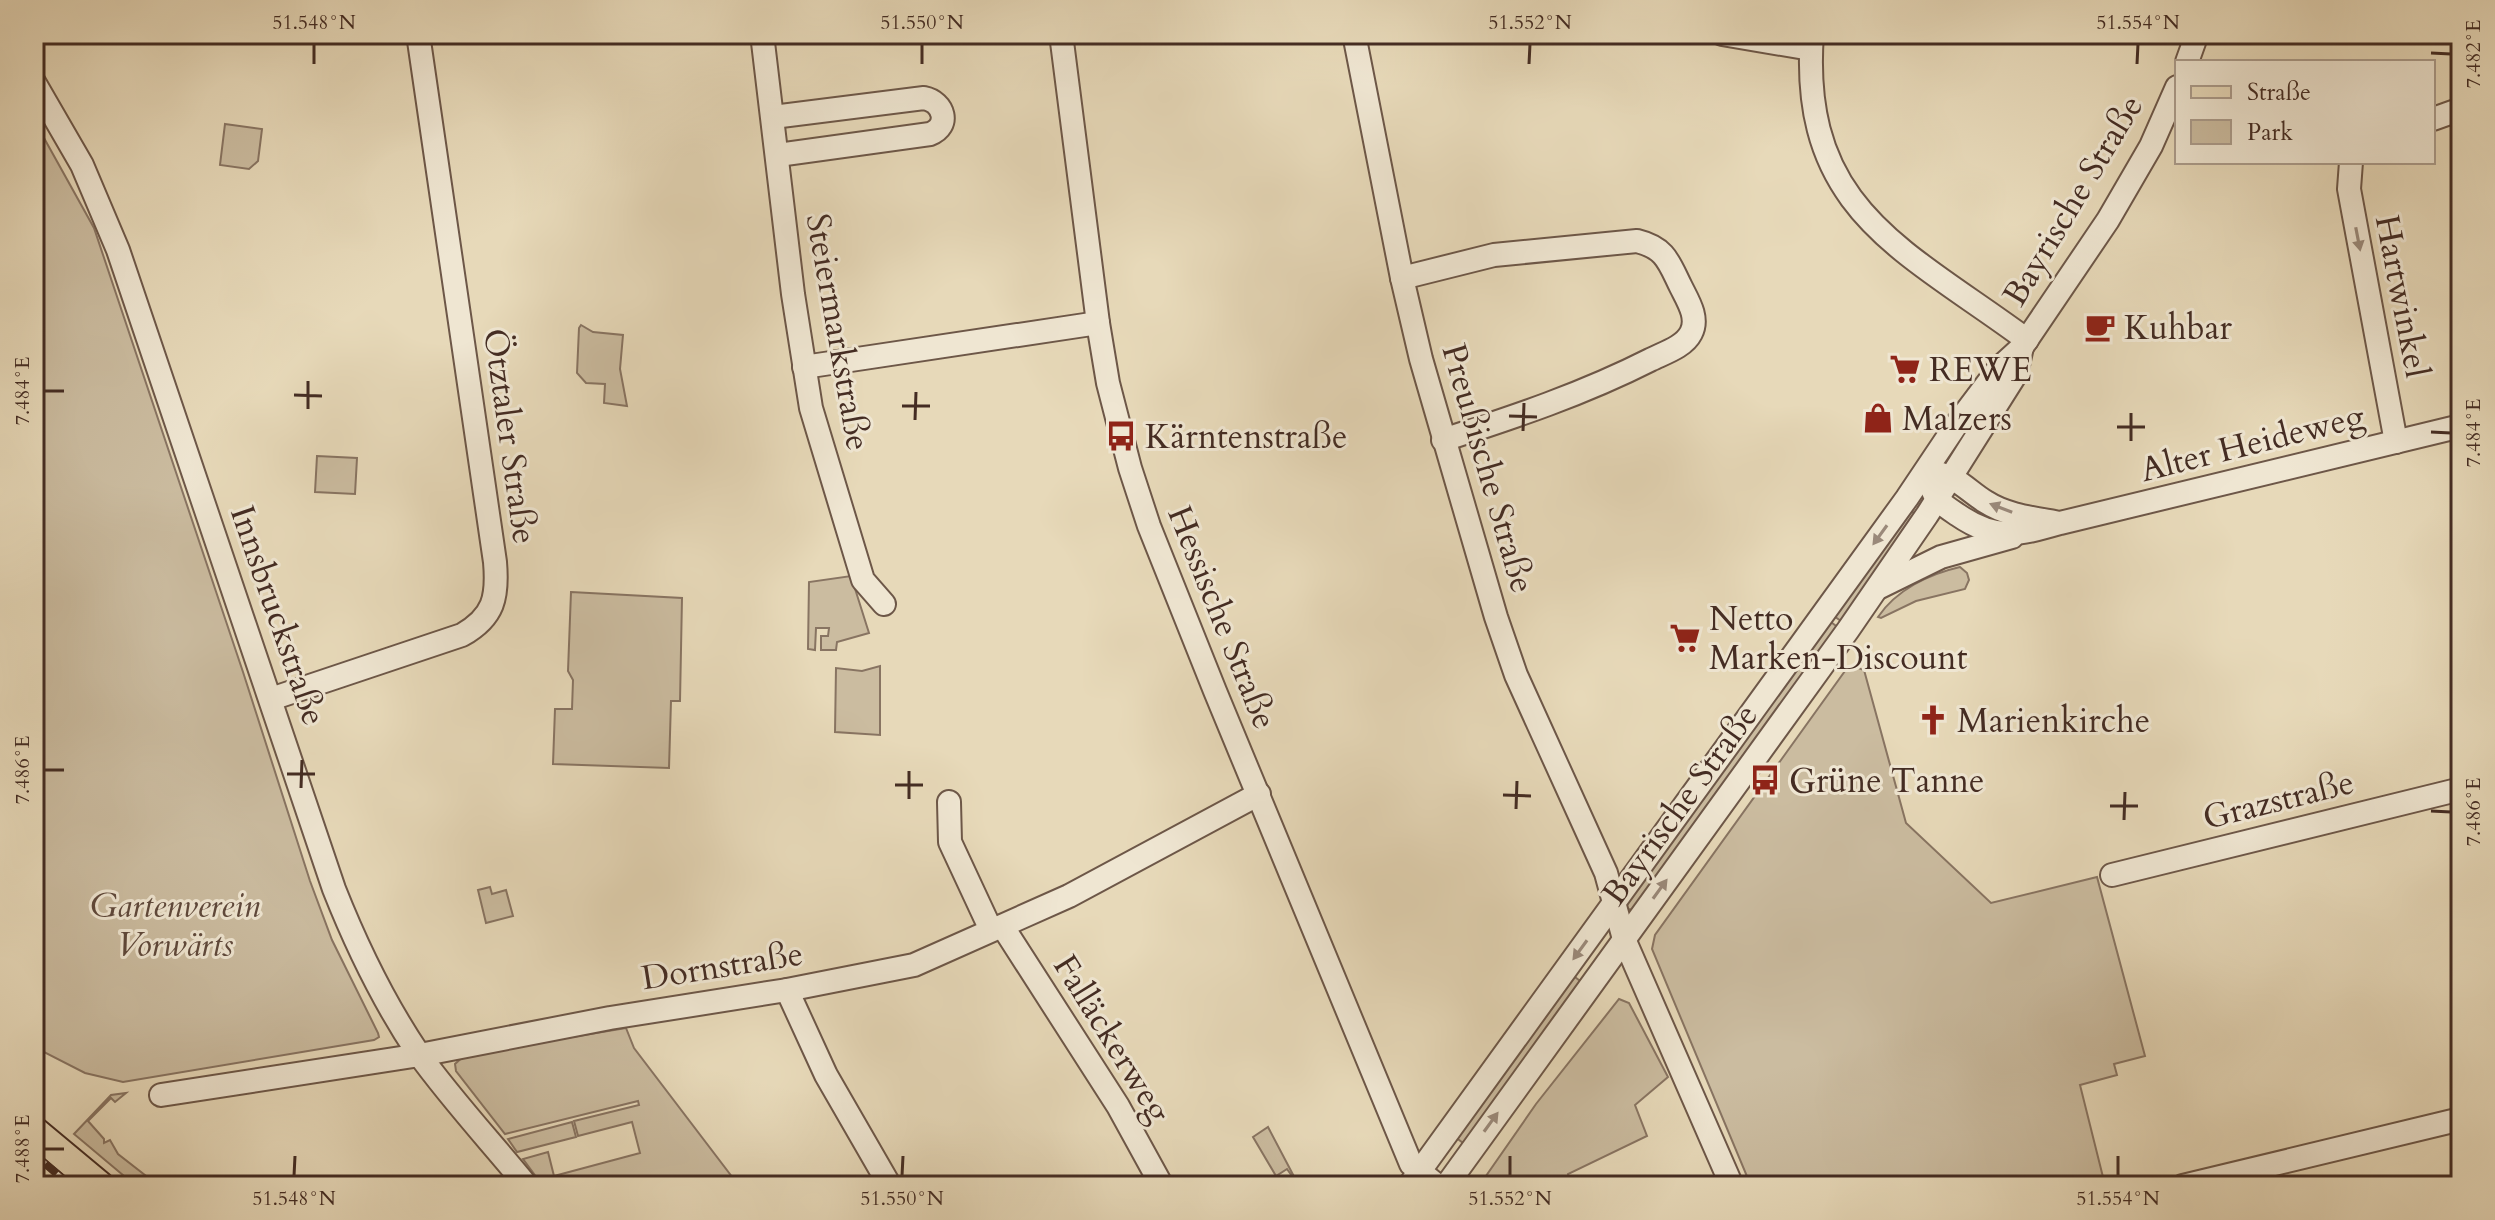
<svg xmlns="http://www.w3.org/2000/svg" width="2495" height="1220" viewBox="0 0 2495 1220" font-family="Cardo,serif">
  <rect width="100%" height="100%" fill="#e7d9b9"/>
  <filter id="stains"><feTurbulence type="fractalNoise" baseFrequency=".0025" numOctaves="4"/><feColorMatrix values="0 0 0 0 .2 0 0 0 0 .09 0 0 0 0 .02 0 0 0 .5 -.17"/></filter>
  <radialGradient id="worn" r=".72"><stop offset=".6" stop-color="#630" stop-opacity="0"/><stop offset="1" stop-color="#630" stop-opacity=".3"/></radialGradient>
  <!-- green -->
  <g fill="#cbbca0" stroke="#887462" stroke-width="2">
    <polygon points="34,120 94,228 243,672 310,881 332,940 378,1033 379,1037 374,1040 123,1082 85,1073 34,1047"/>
    <polygon points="225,124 262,129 258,161 249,169 220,165"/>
    <polygon points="581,325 593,332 623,335 620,369 627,406 604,403 605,384 586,383 577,373 579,328"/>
    <polygon points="317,456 357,458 355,494 315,492"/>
    <polygon points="1909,509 1920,518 1844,623 1831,614"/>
    <path d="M1960 567 1967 573 1969 580 1965 589 1916 601 1881 618 1878 617C1896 590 1929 574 1960 567Z"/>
    <polygon points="851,576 869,633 837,642 836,650 821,650 821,636 828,636 829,628 816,628 815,650 808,649 809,582"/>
    <polygon points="571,592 682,598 680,701 671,701 669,768 553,764 555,709 572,709 573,680 568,671"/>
    <polygon points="1827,619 1840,629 1636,910 1627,909 1624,901"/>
    <polygon points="880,666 880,735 835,732 836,668 862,671"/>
    <polygon points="1853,666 1864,670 1906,823 1991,903 2097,877 2145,1056 2114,1064 2117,1075 2080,1085 2105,1185 1751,1186 1652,949 1655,935 1845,671"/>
    <polygon points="490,887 492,894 506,890 513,916 486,923 478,890"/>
    <polygon points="1571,974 1584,984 1467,1146 1454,1136"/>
    <polygon points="1619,999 1629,1003 1668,1077 1635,1105 1647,1136 1568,1174 1570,1186 1479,1186 1536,1104"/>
    <polygon points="626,1028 634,1048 739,1186 543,1186 523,1159 548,1152 554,1176 640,1153 632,1122 578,1136 574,1121 639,1105 638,1101 505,1134 456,1071 455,1064 465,1055"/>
    <polygon points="126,1093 115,1102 111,1098 88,1121 104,1139 104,1143 110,1140 118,1154 159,1186 136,1186 74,1134 111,1095"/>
    <polygon points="572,1122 576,1137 517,1152 508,1139"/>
    <polygon points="1268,1127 1299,1186 1287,1169 1276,1176 1253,1137"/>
  </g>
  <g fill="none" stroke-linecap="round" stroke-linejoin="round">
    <!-- minor casing -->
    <g stroke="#6d5748" stroke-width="26">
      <g id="minor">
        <polyline points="762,34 793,294 811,408 863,580 884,604"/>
        <polyline points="1061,34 1098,323 1108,383 1130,468 1149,526 1215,691 1411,1164 1438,1186"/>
        <polyline points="1354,34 1402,278 1421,359 1496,617 1516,675 1606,873 1624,939 1732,1186"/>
        <polyline points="1722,34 1811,49"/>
        <path d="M1812 34C1799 210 1904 249 2027 340"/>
        <polyline points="2187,62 2197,34"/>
        <path d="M34 82 82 165 118 250 334 889C357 947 383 1001 418 1053 451 1099 491 1142 527 1186"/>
        <path d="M773 117 924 98C944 102 951 126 930 134L778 155"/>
        <polyline points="2433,119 2461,109"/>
        <polyline points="2351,162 2349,189 2396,442"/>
        <path d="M1402 278 1494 255 1637 241C1666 248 1669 263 1681 287 1688 301 1699 318 1691 333 1684 347 1664 353 1650 360 1583 394 1514 417 1443 440"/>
        <polyline points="804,367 1098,323"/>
        <path d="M1937 473C1958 477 1969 492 1986 502 2006 515 2032 518 2055 522"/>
        <path d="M1932 489C1937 502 1946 507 1958 515 1996 541 2018 535 2060 523L2461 426"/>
        <polyline points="1880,587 1941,557 2012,537"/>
        <path d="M271 699 462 635C494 617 498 597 495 562L418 34"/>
        <polyline points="949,802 950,842 991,930"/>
        <polyline points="2112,875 2461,789"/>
        <polyline points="1003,927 1118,1106 1162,1186"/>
        <polyline points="787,990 826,1075 890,1186"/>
        <polyline points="161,1095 420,1055 610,1018 787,990 914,965 1069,896 1259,794"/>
        <polyline points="1409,1186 1907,498 1956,425 1999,368 2022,347 2108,220 2151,146 2177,87"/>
        <polyline points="1446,1186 1848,630 1927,515 2016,374 2022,347"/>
        <polyline points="2183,1186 2461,1119"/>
      </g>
    </g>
    <!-- major casing -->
    <g stroke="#442c23" stroke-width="32">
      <polyline id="major" points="34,1131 100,1186"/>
    </g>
    <!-- minor -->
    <use href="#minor" stroke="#efe6d2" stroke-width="22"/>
    <!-- major -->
    <use href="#major" stroke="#e7d9b9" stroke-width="28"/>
    <!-- rail casing -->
    <g stroke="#442c23" stroke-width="8">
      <polyline id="rail" points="34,1154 71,1186"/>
    </g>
    <!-- rail -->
    <use href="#rail" stroke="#efe6d2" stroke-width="5" stroke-dasharray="15" stroke-linecap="butt"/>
  </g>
  <!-- one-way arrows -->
  <defs><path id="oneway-solid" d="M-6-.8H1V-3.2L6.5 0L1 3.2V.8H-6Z" transform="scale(2)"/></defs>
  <g fill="#9a897a">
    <use href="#oneway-solid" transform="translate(2358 239) rotate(79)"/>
    <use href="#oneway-solid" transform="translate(2001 508) rotate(-159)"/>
    <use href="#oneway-solid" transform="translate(1880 535) rotate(126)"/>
    <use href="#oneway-solid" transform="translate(1660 889) rotate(-54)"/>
    <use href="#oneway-solid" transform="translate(1580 950) rotate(126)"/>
    <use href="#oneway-solid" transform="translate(1491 1122) rotate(-54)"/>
  </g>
  <!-- ticks -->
  <path fill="none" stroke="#442c23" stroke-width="3" d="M2431 53 2451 54M314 64V44M922 64V44M1529 64 1530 44M2137 64 2138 44M44 391H64M294 395 322 396M902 406H930M308 409V381M1509 416 1537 417M915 420 916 392M2117 427H2145M1523 431 1524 403M2431 432 2451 433M2131 441V413M44 770H64M287 774H315M895 785H923M301 788 302 760M1503 795 1531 796M909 799V771M2110 806H2138M1516 809 1517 781M2431 811 2451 812M2124 820 2125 792M44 1149H64M294 1176 295 1156M902 1176 903 1156M1510 1176V1156M2118 1176V1156"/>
  <!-- icons -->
  <defs>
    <g id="cafe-bare" transform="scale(2.4)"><path d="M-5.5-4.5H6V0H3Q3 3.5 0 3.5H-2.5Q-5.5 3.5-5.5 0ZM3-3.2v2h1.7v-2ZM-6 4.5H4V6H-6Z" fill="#8f2418" stroke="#efe6d2" stroke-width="2.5" paint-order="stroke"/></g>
    <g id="supermarket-bare" transform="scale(2.4)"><path d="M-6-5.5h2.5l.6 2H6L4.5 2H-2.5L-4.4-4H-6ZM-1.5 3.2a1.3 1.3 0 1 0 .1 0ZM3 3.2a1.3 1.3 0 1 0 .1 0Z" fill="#8f2418" stroke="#efe6d2" stroke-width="2.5" paint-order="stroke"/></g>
    <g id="shop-bare" transform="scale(2.4)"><path d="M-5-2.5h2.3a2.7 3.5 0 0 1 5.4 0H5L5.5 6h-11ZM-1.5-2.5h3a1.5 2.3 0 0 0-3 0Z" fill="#8f2418" stroke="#efe6d2" stroke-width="2.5" paint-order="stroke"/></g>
    <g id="bus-bare" transform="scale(2.4)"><path d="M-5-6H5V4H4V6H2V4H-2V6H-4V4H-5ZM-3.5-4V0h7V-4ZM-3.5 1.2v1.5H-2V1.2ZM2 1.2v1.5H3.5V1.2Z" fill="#8f2418" stroke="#efe6d2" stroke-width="2.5" paint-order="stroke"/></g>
    <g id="church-bare" transform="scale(2.4)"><path d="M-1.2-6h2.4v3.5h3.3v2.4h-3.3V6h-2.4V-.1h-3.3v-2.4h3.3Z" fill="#8f2418" stroke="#efe6d2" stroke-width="2.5" paint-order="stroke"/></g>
  </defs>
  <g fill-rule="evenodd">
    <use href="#cafe-bare" x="2100" y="327"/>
    <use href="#supermarket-bare" x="1905" y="369"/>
    <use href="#shop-bare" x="1878" y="418"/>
    <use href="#bus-bare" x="1121" y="436"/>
    <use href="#supermarket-bare" x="1685" y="638"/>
    <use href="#church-bare" x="1933" y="720"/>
    <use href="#bus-bare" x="1765" y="780"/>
  </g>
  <g text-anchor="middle" stroke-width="6" stroke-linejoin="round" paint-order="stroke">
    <!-- street labels -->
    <g font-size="34" fill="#442c23" stroke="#efe6d2">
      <text transform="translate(2072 200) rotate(-59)" y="12">Bayrische Straße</text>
      <text transform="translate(2403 296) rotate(79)" y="12">Hartwinkel</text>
      <text transform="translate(839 332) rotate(80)" y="12">Steiermarkstraße</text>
      <text transform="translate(511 436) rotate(82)" y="12">Ötztaler Straße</text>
      <text transform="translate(2252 442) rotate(-14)" y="12">Alter Heideweg</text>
      <text transform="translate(1489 468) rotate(74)" y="12">Preußische Straße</text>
      <text transform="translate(279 615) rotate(71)" y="12">Innsbruckstraße</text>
      <text transform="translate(1223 617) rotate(68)" y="12">Hessische Straße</text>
      <text transform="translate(2278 799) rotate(-14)" y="12">Grazstraße</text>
      <text transform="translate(1679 804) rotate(-54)" y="12">Bayrische Straße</text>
      <text transform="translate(722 965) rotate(-9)" y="12">Dornstraße</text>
      <text transform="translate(1113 1038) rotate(58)" y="12">Falläckerweg</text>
    </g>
    <!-- poi labels -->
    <g font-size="34" fill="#442c23" stroke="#efe6d2" text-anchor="start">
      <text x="2124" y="339">Kuhbar</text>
      <text x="1929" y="381">REWE</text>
      <text x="1902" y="430">Malzers</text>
      <text x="1145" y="448">Kärntenstraße</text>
      <text x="1709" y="630">Netto<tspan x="1709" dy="39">Marken-Discount</tspan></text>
      <text x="1957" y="732">Marienkirche</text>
      <text x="1789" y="792">Grüne Tanne</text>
    </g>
    <!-- park labels -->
    <g font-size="34" font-style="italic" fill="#5f493c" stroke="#efe6d2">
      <text x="175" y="917">Gartenverein<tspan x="175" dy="39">Vorwärts</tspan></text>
    </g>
  </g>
  <!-- margin -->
  <rect width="2495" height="1220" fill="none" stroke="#e7d9b9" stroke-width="88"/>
  <!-- legend -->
  <rect x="2175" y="60" width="260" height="104" fill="#efe6d2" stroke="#ab9c8c" stroke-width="2"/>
  <rect x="2191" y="86" width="40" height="12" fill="#e7d9b9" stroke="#ab9c8c" stroke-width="2"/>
  <text x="2247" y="100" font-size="24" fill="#442c23">Straße</text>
  <rect x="2191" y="120" width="40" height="24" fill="#cbbca0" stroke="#ab9c8c" stroke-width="2"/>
  <text x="2247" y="140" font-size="24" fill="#442c23">Park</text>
  <rect x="44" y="44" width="2407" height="1132" fill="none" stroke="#442c23" stroke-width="3"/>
  <g font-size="20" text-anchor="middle" fill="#442c23">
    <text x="314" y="29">51.548°N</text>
    <text x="922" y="29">51.550°N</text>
    <text x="1530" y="29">51.552°N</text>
    <text x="2138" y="29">51.554°N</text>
    <text transform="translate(2473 54) rotate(-90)" y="7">7.482°E</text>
    <text transform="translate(22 391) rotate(-90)" y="7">7.484°E</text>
    <text transform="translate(2473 433) rotate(-90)" y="7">7.484°E</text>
    <text transform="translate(22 770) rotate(-90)" y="7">7.486°E</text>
    <text transform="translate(2473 812) rotate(-90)" y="7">7.486°E</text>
    <text transform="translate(22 1149) rotate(-90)" y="7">7.488°E</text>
    <text x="294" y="1205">51.548°N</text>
    <text x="902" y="1205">51.550°N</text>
    <text x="1510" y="1205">51.552°N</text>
    <text x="2118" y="1205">51.554°N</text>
  </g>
  <rect width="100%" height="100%" filter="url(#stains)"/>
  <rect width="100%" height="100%" fill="url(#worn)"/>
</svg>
